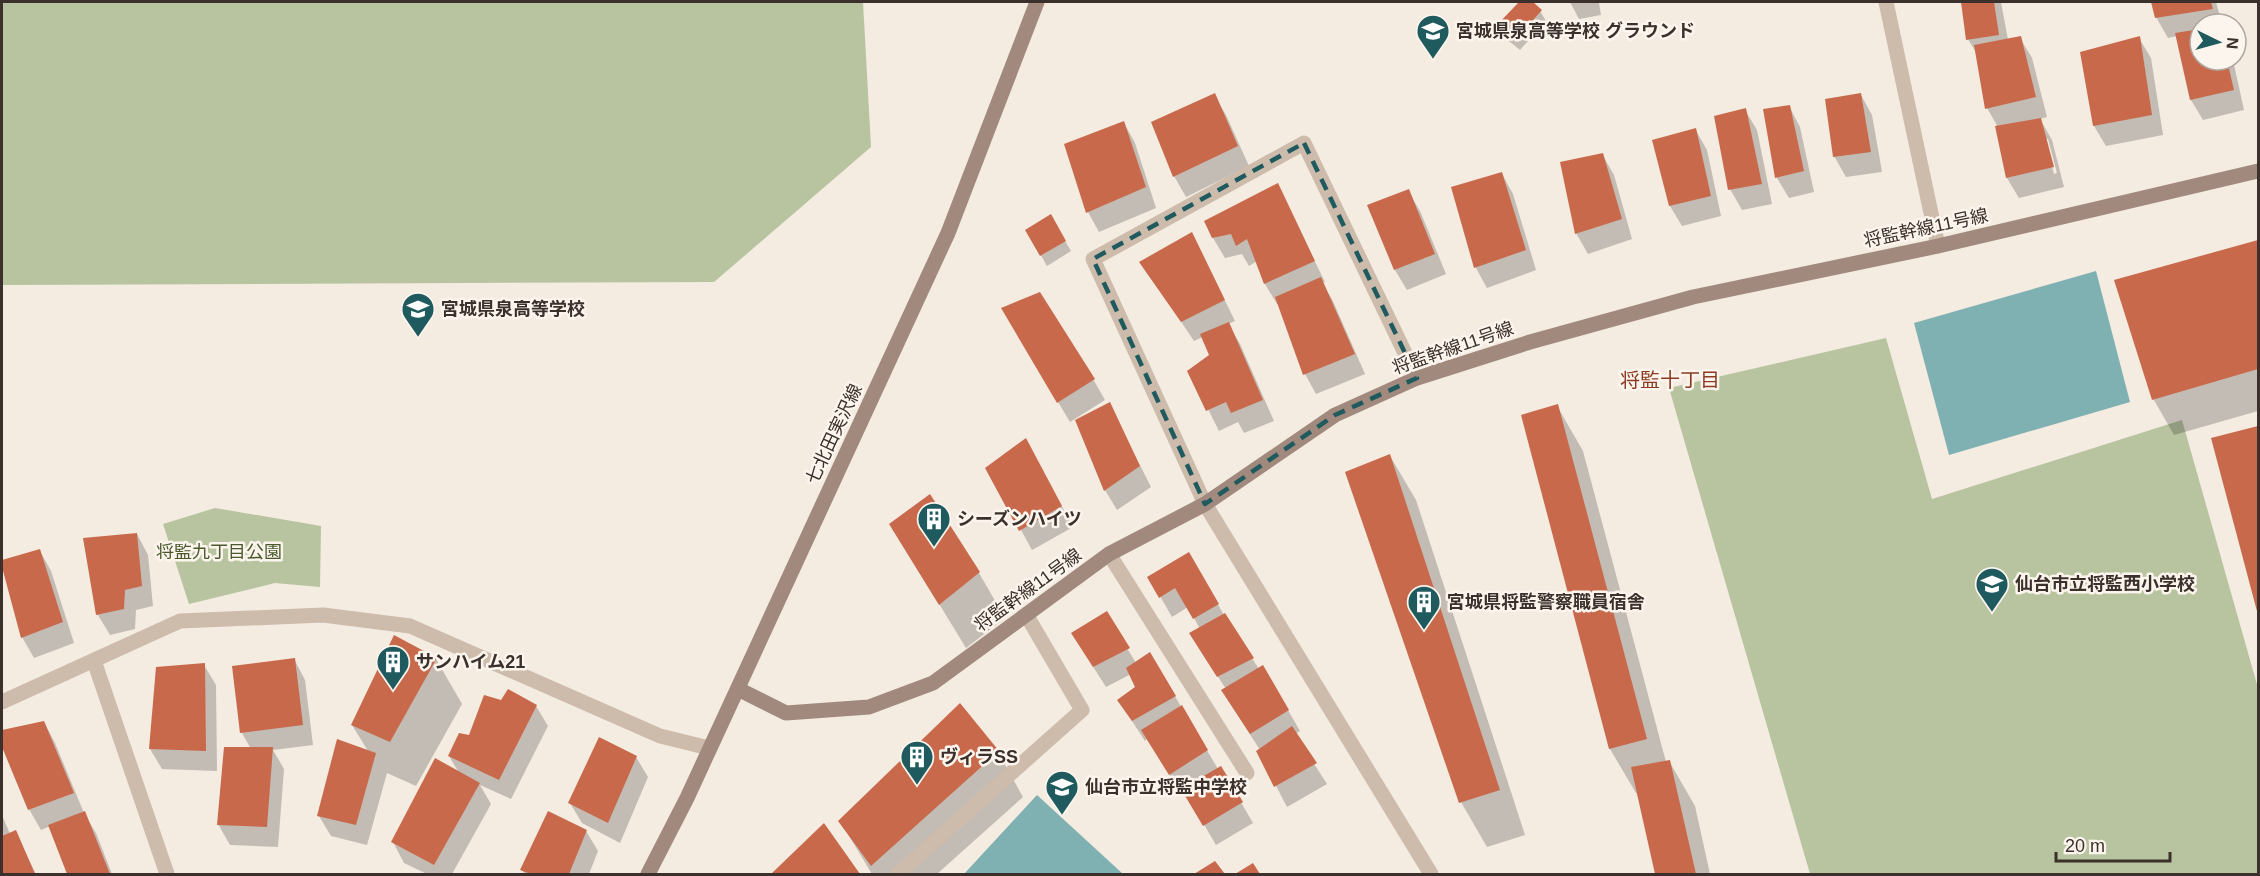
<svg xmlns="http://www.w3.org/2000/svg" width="2260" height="876" viewBox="0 0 2260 876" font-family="Arial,'Noto Sans JP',sans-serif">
  <rect width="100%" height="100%" fill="#f4ebe1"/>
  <!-- green -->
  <g fill="#b8c4a0">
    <polygon points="2,2 863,2 871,147 714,282 2,285"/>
    <polygon points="1886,338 1932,499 2182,420 2258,688 2258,874 1810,874 1669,388"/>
    <polygon points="215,508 321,526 320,587 275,583 189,604 163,524"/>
  </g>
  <!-- water -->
  <g fill="#7fb0b2">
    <polygon points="2096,271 2130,402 1949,455 1914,323"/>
    <polygon points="1037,795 1123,874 964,874"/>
  </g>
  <!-- shadow -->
  <g fill="#0003" fill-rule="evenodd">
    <polygon points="1521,2 1531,2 1540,11 1546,21 1520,50 1503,36 1497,26"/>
    <polygon points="1570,2 1607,2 1599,3 1601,15 1579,19"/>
    <path d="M1963 2H2001L2008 40 2020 38 2032 58 2047 117 2040 119 2052 140 2064 187 2019 198 2007 178 1998 127 1987 108 1978 56 1968 39ZM2045 139H2048L2057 173 2054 174Z"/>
    <polygon points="2153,2 2216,2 2222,24 2200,24 2200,60 2233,60 2244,110 2203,120 2191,100 2177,36 2168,38 2156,17"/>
    <polygon points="2139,38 2151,58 2163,135 2106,146 2094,126"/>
    <polygon points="1214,95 1226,115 1249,166 1186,197 1174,176 1153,123"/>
    <polygon points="1861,95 1872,115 1882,172 1846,177 1834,156"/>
    <polygon points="1789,106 1800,127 1814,192 1789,198 1777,178 1765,111"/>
    <polygon points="1745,110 1757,130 1772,204 1742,210 1730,189"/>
    <polygon points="1124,123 1135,143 1156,208 1099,232 1088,212"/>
    <polygon points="1695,129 1707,150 1721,216 1682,226 1670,206 1653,141"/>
    <polygon points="1602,154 1614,175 1632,239 1588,254 1576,233"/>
    <polygon points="1502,174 1513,194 1536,270 1487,288 1476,268 1453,188"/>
    <polygon points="1277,185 1325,282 1322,283 1332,299 1365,374 1316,394 1305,374 1279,303 1277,304 1265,284 1257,261 1249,266 1242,254 1225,258 1213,238"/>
    <polygon points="1408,191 1420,211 1446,274 1407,290 1395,270 1369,206"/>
    <polygon points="1050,216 1071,251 1047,266 1027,230"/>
    <polygon points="1192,234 1235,321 1228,324 1240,344 1274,421 1244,433 1238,422 1219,431 1189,371 1211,355 1203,337 1194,341 1141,262"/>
    <polygon points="2258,242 2258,411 2174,435 2154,400 2116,281"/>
    <polygon points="1003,309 1093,379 1105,400 1070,422"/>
    <polygon points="1109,404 1151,487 1117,510 1105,490 1077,421"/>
    <polygon points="1557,406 1583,451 1666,762 1669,761 1695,806 1710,874 1657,874 1638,793 1636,793 1610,749"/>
    <polygon points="2258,427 2258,612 2213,439"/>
    <polygon points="1390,456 1416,500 1525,835 1487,847 1461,802"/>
    <polygon points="1037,460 1073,527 1032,550 1021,530"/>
    <polygon points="891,525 979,573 1005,618 966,648"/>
    <polygon points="137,534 148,555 153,606 136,610 135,629 110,635 98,615 85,540"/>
    <polygon points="40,551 51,571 74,643 34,658 22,637 2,562"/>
    <polygon points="1189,554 1224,615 1259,669 1263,667 1300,731 1295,734 1327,784 1287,807 1258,751 1260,750 1235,711 1226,689 1203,654 1200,629 1188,607 1172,617 1149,577"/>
    <polygon points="1106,613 1136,663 1150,654 1218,769 1221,768 1253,823 1216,845 1185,792 1182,794 1147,739 1145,741 1119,701 1137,688 1131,674 1106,687 1085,654"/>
    <polygon points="294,659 305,680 313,745 273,750 284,769 278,847 230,845 218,824 251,749 242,733"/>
    <polygon points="436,659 462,704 416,786 387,773 367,845 331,836 319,816 368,751 352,725"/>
    <polygon points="204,665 216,685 217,771 162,769 150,749"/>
    <polygon points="501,701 536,706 548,726 511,799 480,785 491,804 452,874 427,874 404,863 393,842 459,773 449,756"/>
    <polygon points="44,722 55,743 84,813 96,833 112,874 69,874 50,826 41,830 29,809 2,743 2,732"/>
    <polygon points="998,752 1023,797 937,874 872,874 840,821"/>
    <polygon points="636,757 648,777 620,843 582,823 570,803"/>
    <polygon points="2,815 10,834 15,832 36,874 2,874"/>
    <polygon points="824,826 858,874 773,874"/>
    <polygon points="586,831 598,851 589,874 525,874 522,870"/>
  </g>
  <!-- building -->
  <g fill="#c8694b">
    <polygon points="1519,2 1533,2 1542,10 1514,41 1496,26"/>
    <polygon points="1961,2 1994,2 1999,35 1966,40"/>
    <polygon points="2151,2 2211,2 2213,9 2155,18"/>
    <polygon points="2200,29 2200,60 2227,60 2234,90 2190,100 2175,33"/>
    <polygon points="2021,36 2036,97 1985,109 1974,45"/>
    <polygon points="2140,36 2152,115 2093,126 2080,52"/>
    <polygon points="1215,93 1238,146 1173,177 1151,122"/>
    <polygon points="1861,93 1871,152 1833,157 1825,99"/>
    <polygon points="1790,105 1804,171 1775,178 1763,109"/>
    <polygon points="1746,108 1762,184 1728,190 1714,116"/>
    <polygon points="2041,118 2054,167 2006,178 1995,126"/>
    <polygon points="1124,121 1146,187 1086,213 1064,144"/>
    <polygon points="1696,128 1711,196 1669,206 1652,140"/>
    <polygon points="1603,153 1622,219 1575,234 1560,162"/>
    <polygon points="1502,172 1526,250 1474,268 1451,187"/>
    <polygon points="1278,183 1315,261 1264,284 1247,239 1236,246 1231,234 1212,238 1204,221"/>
    <polygon points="1409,189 1435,254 1394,270 1367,205"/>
    <polygon points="1051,214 1066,241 1040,256 1025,230"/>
    <polygon points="1192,232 1225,300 1181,322 1139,262"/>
    <polygon points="2258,240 2258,369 2152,400 2114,280"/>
    <polygon points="1321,277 1355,354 1303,375 1275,297"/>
    <polygon points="1040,292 1095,379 1057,403 1001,308"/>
    <polygon points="1229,322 1263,400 1231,413 1226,402 1206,411 1187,371 1209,355 1200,334"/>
    <polygon points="1110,402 1140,466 1104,491 1075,420"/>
    <polygon points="1558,404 1647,739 1609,749 1521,415"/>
    <polygon points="2258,426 2258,615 2211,438"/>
    <polygon points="1026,438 1062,506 1019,531 985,468"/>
    <polygon points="1390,454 1500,790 1459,803 1345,472"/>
    <polygon points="930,494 980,572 939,605 889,524"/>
    <polygon points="137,533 142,586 125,590 124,609 96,615 83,538"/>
    <polygon points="40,549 63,622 21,638 2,567 2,560"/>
    <polygon points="1189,552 1219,604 1193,619 1175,588 1159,598 1147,577"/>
    <polygon points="1107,611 1130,648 1093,667 1071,633"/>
    <polygon points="1225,613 1254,658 1217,677 1189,633"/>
    <polygon points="394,635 437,658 390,742 351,725"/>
    <polygon points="1150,652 1176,696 1132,721 1117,700 1135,687 1126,668"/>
    <polygon points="295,658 303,725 240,733 232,666"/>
    <polygon points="205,663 206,751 149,749 156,667"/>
    <polygon points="1263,665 1289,710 1250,734 1221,690"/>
    <polygon points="508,689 537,705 499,780 448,756 459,733 469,735 484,695 501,700"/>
    <polygon points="960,703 999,751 871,866 838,821"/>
    <polygon points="1182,705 1208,750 1169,775 1141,730"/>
    <polygon points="44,721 74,793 28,810 2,747 2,730"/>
    <polygon points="1292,726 1317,763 1274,787 1256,751"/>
    <polygon points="599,737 637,756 608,823 568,803"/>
    <polygon points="337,739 376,753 356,825 317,816"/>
    <polygon points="224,747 273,747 267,827 217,825"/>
    <polygon points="435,758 480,783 434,865 391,842"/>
    <polygon points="1670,760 1696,874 1655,874 1631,767"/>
    <polygon points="1221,766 1243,802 1203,826 1181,789"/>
    <polygon points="85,811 110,874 67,874 48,825"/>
    <polygon points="548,811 587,830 569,874 531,874 520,870"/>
    <polygon points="824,823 860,874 771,874"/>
    <polygon points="16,830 35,874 2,874 2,836"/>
    <polygon points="1215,861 1225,874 1194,874"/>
    <polygon points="1253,863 1260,874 1235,874"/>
  </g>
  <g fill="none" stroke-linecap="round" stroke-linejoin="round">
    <!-- lane -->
    <polyline stroke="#cdbbac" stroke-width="15" points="1109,554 1247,773"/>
    <!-- street -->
    <g stroke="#cdbbac" stroke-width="15">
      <polyline points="1886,2 1938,246"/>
      <polyline points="1417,378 1304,143 1093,259 1205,504 1431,874"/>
      <polyline points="94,661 167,874"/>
      <polyline points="2,702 180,621 323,615 410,626 660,736 709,748"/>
      <polyline points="898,874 1082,710 1027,616"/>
    </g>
    <!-- secondary -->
    <g stroke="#a18a7d" stroke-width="15">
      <polyline points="738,689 786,713 869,707 933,683 1109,554 1205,504 1335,415 1417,378 1530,342 1693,297 1938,246 2258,171"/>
      <polyline points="648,874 687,798 948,233 1037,2"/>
    </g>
  </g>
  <!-- marked area -->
  <path fill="none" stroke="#1f5a5e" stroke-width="4.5" stroke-dasharray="12 8" stroke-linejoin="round" d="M1304 143 1417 378 1335 415 1205 504 1093 259Z"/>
  <!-- icons -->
  <defs>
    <g id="school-pin" transform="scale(1.725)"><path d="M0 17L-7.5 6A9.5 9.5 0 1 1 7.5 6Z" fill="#1f5a5e" stroke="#fbf5ee"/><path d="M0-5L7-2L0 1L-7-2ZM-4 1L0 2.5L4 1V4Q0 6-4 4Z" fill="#fff"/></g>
    <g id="building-pin" transform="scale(1.725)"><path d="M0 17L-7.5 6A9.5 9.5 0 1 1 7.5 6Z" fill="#1f5a5e" stroke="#fbf5ee"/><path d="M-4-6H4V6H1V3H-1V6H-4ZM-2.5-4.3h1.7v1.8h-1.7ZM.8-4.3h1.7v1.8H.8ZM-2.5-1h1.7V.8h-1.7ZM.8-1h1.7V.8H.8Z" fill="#fff"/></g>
  </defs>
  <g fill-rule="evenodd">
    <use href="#school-pin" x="1433" y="31"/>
    <use href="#school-pin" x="418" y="309"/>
    <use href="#building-pin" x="934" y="519"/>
    <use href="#school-pin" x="1992" y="584"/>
    <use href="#building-pin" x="1424" y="602"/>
    <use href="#building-pin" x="393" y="662"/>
    <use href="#building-pin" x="917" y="757"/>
    <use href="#school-pin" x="1062" y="787"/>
  </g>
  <g text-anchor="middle" stroke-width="5" stroke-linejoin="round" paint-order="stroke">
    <!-- poi labels -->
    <g font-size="18" font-weight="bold" fill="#3b302b" stroke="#fbf5ee" text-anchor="start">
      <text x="1456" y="37">宮城県泉高等学校 グラウンド</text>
      <text x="441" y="315">宮城県泉高等学校</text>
      <text x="957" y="525">シーズンハイツ</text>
      <text x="2015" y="590">仙台市立将監西小学校</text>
      <text x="1447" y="608">宮城県将監警察職員宿舎</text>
      <text x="416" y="668">サンハイム21</text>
      <text x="940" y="763">ヴィラSS</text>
      <text x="1085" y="793">仙台市立将監中学校</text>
    </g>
    <!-- street labels -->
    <g font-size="18" fill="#3b302b" stroke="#fbf5ee">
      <text transform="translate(1926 228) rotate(-12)" y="6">将監幹線11号線</text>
      <text transform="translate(1453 348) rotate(-19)" y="6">将監幹線11号線</text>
      <text transform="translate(834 434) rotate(-65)" y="6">七北田実沢線</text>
      <text transform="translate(1028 590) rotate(-36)" y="6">将監幹線11号線</text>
    </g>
    <!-- park labels -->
    <g font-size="18" fill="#4a5a2e" stroke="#fbf5ee">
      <text x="219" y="558">将監九丁目公園</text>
    </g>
    <!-- neighbourhood labels -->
    <g font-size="20" fill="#8c3b22" stroke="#fbf5ee">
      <text x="1670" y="387">将監十丁目</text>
    </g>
  </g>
  <!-- border -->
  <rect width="2260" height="876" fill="none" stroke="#3b302b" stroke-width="6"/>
  <!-- north arrow -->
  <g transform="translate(2218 42) rotate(95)"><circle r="28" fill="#fbf5ee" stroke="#aea6a0" stroke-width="1.5"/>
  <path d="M0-4.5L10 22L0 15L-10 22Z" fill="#1f5a5e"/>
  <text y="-9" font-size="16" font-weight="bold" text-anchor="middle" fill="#3b302b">N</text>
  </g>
  <!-- scale -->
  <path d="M2056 852v9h114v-9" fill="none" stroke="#3b302b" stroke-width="3"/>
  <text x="2065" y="852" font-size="18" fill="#3b302b" stroke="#fbf5ee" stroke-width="4.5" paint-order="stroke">20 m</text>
</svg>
